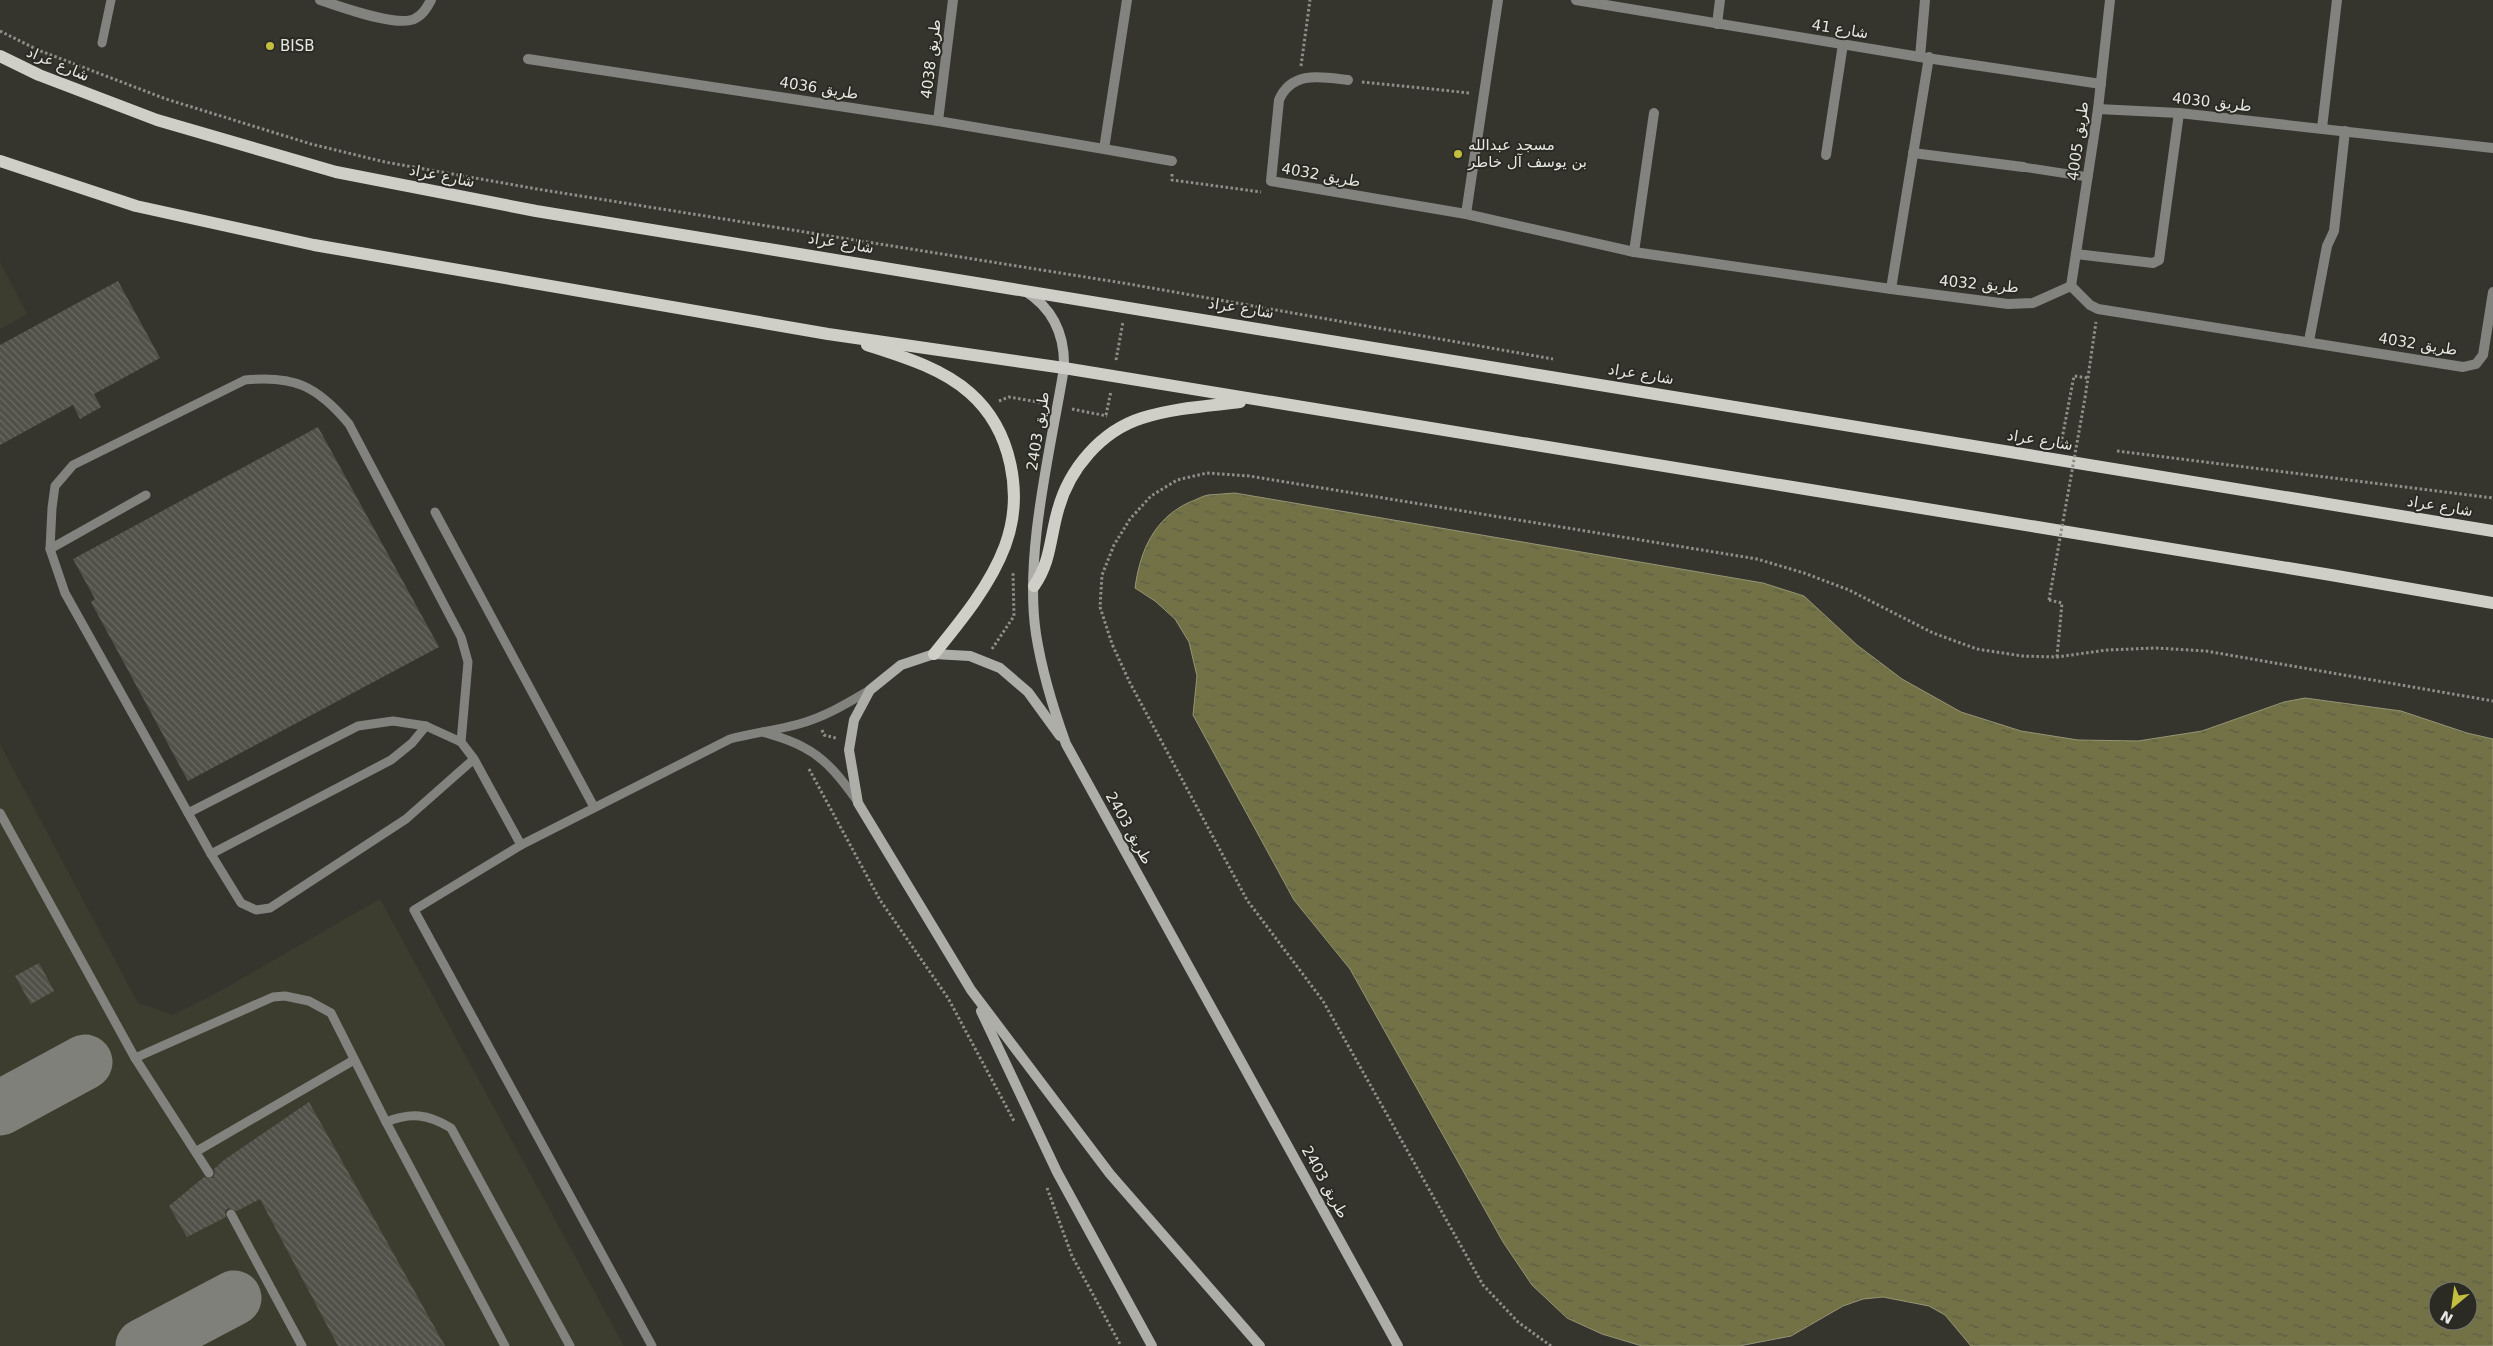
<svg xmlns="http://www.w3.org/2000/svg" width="2493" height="1346" viewBox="0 0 2493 1346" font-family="'DejaVu Sans','Noto Sans Arabic',sans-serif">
  <defs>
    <pattern id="water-ripples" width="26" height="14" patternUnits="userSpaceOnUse" patternTransform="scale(1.25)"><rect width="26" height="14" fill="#727246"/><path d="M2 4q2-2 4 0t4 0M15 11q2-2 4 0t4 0" fill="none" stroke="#5c5c45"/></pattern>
    <pattern id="building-back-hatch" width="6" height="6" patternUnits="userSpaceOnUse" patternTransform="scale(1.25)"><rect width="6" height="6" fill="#515149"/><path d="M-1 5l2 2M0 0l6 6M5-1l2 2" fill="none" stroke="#6a6a63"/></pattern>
  </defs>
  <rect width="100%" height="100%" fill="#35352e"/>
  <!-- built -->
  <g fill="#3d3d2f">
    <polygon points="0,262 27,314 0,329"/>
    <polygon points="0,744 138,1003 173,1015 213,995 380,899 624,1346 0,1346"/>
  </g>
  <!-- water -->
  <path fill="url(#water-ripples)" stroke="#959575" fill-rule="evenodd" d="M1235 493 1763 583 1804 596 1857 645 1902 679 1961 712 2021 731 2078 740 2138 741 2202 731 2284 702 2305 698 2401 711 2467 733 2493 739V1346H1971L1945 1315 1929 1306 1883 1297 1863 1299 1843 1306 1791 1336 1739 1346H1642L1602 1334 1567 1318 1532 1285 1503 1242 1350 969 1294 900 1193 715 1197 676 1189 642 1175 619 1155 601 1135 588C1140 551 1154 518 1190 502 1196 500 1202 496 1208 495 1217 494 1226 494 1235 493ZM2438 1291H2468V1321H2438Z"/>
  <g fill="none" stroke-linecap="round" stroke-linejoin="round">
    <!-- taxiway -->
    <g stroke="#80807a" stroke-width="55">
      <polyline points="0,1108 85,1062"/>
      <polyline points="143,1346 234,1298"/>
    </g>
  </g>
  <!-- building -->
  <g fill="url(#building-back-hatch)">
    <polygon points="118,281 160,358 94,394 101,407 80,419 73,405 0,445 0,345"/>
    <polygon points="318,427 439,647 188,781 91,602 95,599 73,559"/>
    <polygon points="39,963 54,991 31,1004 15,976"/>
    <polygon points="309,1102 445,1346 338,1346 260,1199 237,1211 228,1208 225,1211 226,1217 187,1237 169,1206 204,1177 213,1178 215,1173 214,1169 224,1160"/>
  </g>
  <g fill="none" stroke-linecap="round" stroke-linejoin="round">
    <!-- path -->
    <g stroke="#8f8f89" stroke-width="3" stroke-dasharray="2.5 2.5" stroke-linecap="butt">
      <polyline points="0,31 38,50 166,99 311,144 385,162 537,189 1129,284 1553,359"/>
      <polyline points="1301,66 1310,0"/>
      <polyline points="1362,82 1470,93"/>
      <polyline points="1172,174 1172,180 1261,192"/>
      <polyline points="1116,360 1123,322"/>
      <polyline points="2085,398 2096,322"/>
      <polyline points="999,401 1009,397 1044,403"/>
      <polyline points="1072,409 1107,416"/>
      <polyline points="1106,415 1111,391"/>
      <polyline points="2061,444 2074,376 2088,378"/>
      <polyline points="2117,451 2493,498"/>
      <polyline points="2049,600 2062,603 2057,657"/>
      <polyline points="992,649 1014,616 1013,571"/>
      <polyline points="822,730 824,735 836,738"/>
      <polyline points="809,769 880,900 948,998 1014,1121"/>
      <polyline points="1047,1188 1072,1256 1121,1346"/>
      <polyline points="1551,1346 1518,1322 1483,1285 1323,1001 1247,900 1130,683 1112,644 1100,607 1102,575 1114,545 1130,519 1151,496 1177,480 1207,473 1249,476 1757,559 1804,573 1849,590 1933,633 1977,649 2022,656 2057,657 2107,650 2156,648 2206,651 2493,701"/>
    </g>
    <!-- service -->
    <g stroke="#82827e" stroke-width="9">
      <polyline points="102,43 111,0"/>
      <polyline points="2023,167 2088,177"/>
      <polyline points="435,512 594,807"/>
      <polyline points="50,549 146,495"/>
      <path d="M763 732C776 736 791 740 803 747 827 759 843 781 858 802"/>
      <path d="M474 759 406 819 270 908 256 910 241 903 211 854 65 593 50 549 52 508 55 486 73 465 245 380C294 375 317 386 349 424L461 637 468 662 461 742 474 759 521 845"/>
      <polyline points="0,813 135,1058 209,1173"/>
      <polyline points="188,813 358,726 393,721 426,726 461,742"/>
      <polyline points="211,854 391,760 412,743 426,726"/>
      <polyline points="135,1058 273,997 285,996 309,1001 331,1013 386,1122 505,1346"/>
      <path d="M386 1122C411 1112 428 1114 451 1128L570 1346"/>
      <polyline points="197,1151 354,1060"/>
      <polyline points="231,1214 302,1346"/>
      <path d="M652 1346 414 910 521 845 730 739C753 733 777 730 799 724 825 717 848 703 870 690"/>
    </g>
    <!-- minor -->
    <g stroke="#82827e" stroke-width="10">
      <path d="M320 0C339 6 400 29 416 18 422 15 428 6 431 0"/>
      <polyline points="1576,0 1920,57 2101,84"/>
      <polyline points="1717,24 1720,0"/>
      <polyline points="1920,57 1925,0"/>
      <polyline points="528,59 938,121 1104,149 1127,0"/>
      <path d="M1348 80C1322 77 1292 70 1279 100L1271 181 1466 214 1634 252 1891 289 2008 304 2033 303 2071 286 2090 305 2098 309 2463 367 2476 364 2483 355 2493 292"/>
      <polyline points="2098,109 2179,113 2493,148"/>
      <polyline points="938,121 953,0"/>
      <polyline points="2322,128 2337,0"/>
      <polyline points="1104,149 1172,161"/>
      <polyline points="1913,153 2023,167"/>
      <polyline points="1826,155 1843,44"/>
      <polyline points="1466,214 1498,0"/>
      <polyline points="1634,252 1654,113"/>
      <polyline points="2076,254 2153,263 2159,260 2179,113"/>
      <polyline points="1891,289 1929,57"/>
      <polyline points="2309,341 2327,246 2334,231 2345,131"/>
    </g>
    <!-- tertiary -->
    <polyline stroke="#82827e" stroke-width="10" points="2071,286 2098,109 2110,0"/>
    <!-- secondary -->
    <g stroke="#adaea7" stroke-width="10">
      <path d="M1025 291C1054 309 1065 335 1064 368 1051 448 1024 554 1036 634 1042 672 1053 708 1066 744L1398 1346"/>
      <polyline points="1060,736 1028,692 1000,668 970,656 934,654 901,665 870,690 854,720 849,750 858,803 971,990 1110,1174 1260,1346"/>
      <polyline points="981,1011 1057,1172 1152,1346"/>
    </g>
    <!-- primary -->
    <g stroke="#cfcfc7" stroke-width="12">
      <polyline points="0,56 39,75 157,120 336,172 536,211 2493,531"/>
      <polyline points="0,161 136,206 314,245 828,334 1064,368 2331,575 2493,603"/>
      <path d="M867 345C901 356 942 368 970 393 1012 430 1024 495 1005 546 990 586 960 622 934 654"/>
      <path d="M1034 586C1051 562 1050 537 1058 510 1069 469 1101 431 1142 418 1173 408 1208 406 1240 402"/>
    </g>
    <!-- path-bridge -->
    <polyline stroke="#8f8f89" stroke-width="3" stroke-dasharray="2.5 2.5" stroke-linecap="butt" points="2049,600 2085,398"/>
  </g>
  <!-- markers -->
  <g fill="#c1be40" stroke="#2b2b24" stroke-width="2">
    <circle cx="270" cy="46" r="5"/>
    <circle cx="1458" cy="154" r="5"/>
  </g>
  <g text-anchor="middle" stroke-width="4" stroke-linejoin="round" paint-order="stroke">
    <!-- street labels -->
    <g font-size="15" fill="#e7e7e2" stroke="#2b2b24">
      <text transform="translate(1840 29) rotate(9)" y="5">شارع 41</text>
      <text transform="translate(931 59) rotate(-83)" y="5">طريق 4038</text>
      <text transform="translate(58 64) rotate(23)" y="5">شارع عراد</text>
      <text transform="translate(819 88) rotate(9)" y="5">طريق 4036</text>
      <text transform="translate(2212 102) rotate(6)" y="5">طريق 4030</text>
      <text transform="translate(2078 141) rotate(-82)" y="5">طريق 4005</text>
      <text transform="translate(1321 175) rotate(10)" y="5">طريق 4032</text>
      <text transform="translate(442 176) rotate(11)" y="5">شارع عراد</text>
      <text transform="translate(841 243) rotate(9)" y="5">شارع عراد</text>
      <text transform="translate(1979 284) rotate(5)" y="5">طريق 4032</text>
      <text transform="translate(1241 308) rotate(9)" y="5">شارع عراد</text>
      <text transform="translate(2418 344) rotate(9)" y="5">طريق 4032</text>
      <text transform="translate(1641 374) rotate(9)" y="5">شارع عراد</text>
      <text transform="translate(1038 431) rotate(-81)" y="5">طريق 2403</text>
      <text transform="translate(2040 440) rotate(9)" y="5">شارع عراد</text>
      <text transform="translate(2440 506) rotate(9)" y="5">شارع عراد</text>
      <text transform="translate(1129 828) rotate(61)" y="5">طريق 2403</text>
      <text transform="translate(1325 1182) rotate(61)" y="5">طريق 2403</text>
    </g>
    <!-- poi labels -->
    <g font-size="15" fill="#e7e7e2" stroke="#2b2b24" text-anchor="start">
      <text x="280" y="51">BISB</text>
      <text x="1468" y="150">مسجد عبدالله<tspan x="1468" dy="17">بن يوسف آل خاطر</tspan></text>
    </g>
  </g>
  <!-- north arrow -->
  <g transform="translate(2453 1306) rotate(209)"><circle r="24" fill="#2b2b24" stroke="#767670"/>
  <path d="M0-4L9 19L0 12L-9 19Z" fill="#c1be40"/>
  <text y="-8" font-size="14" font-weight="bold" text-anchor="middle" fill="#e7e7e2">N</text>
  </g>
</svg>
